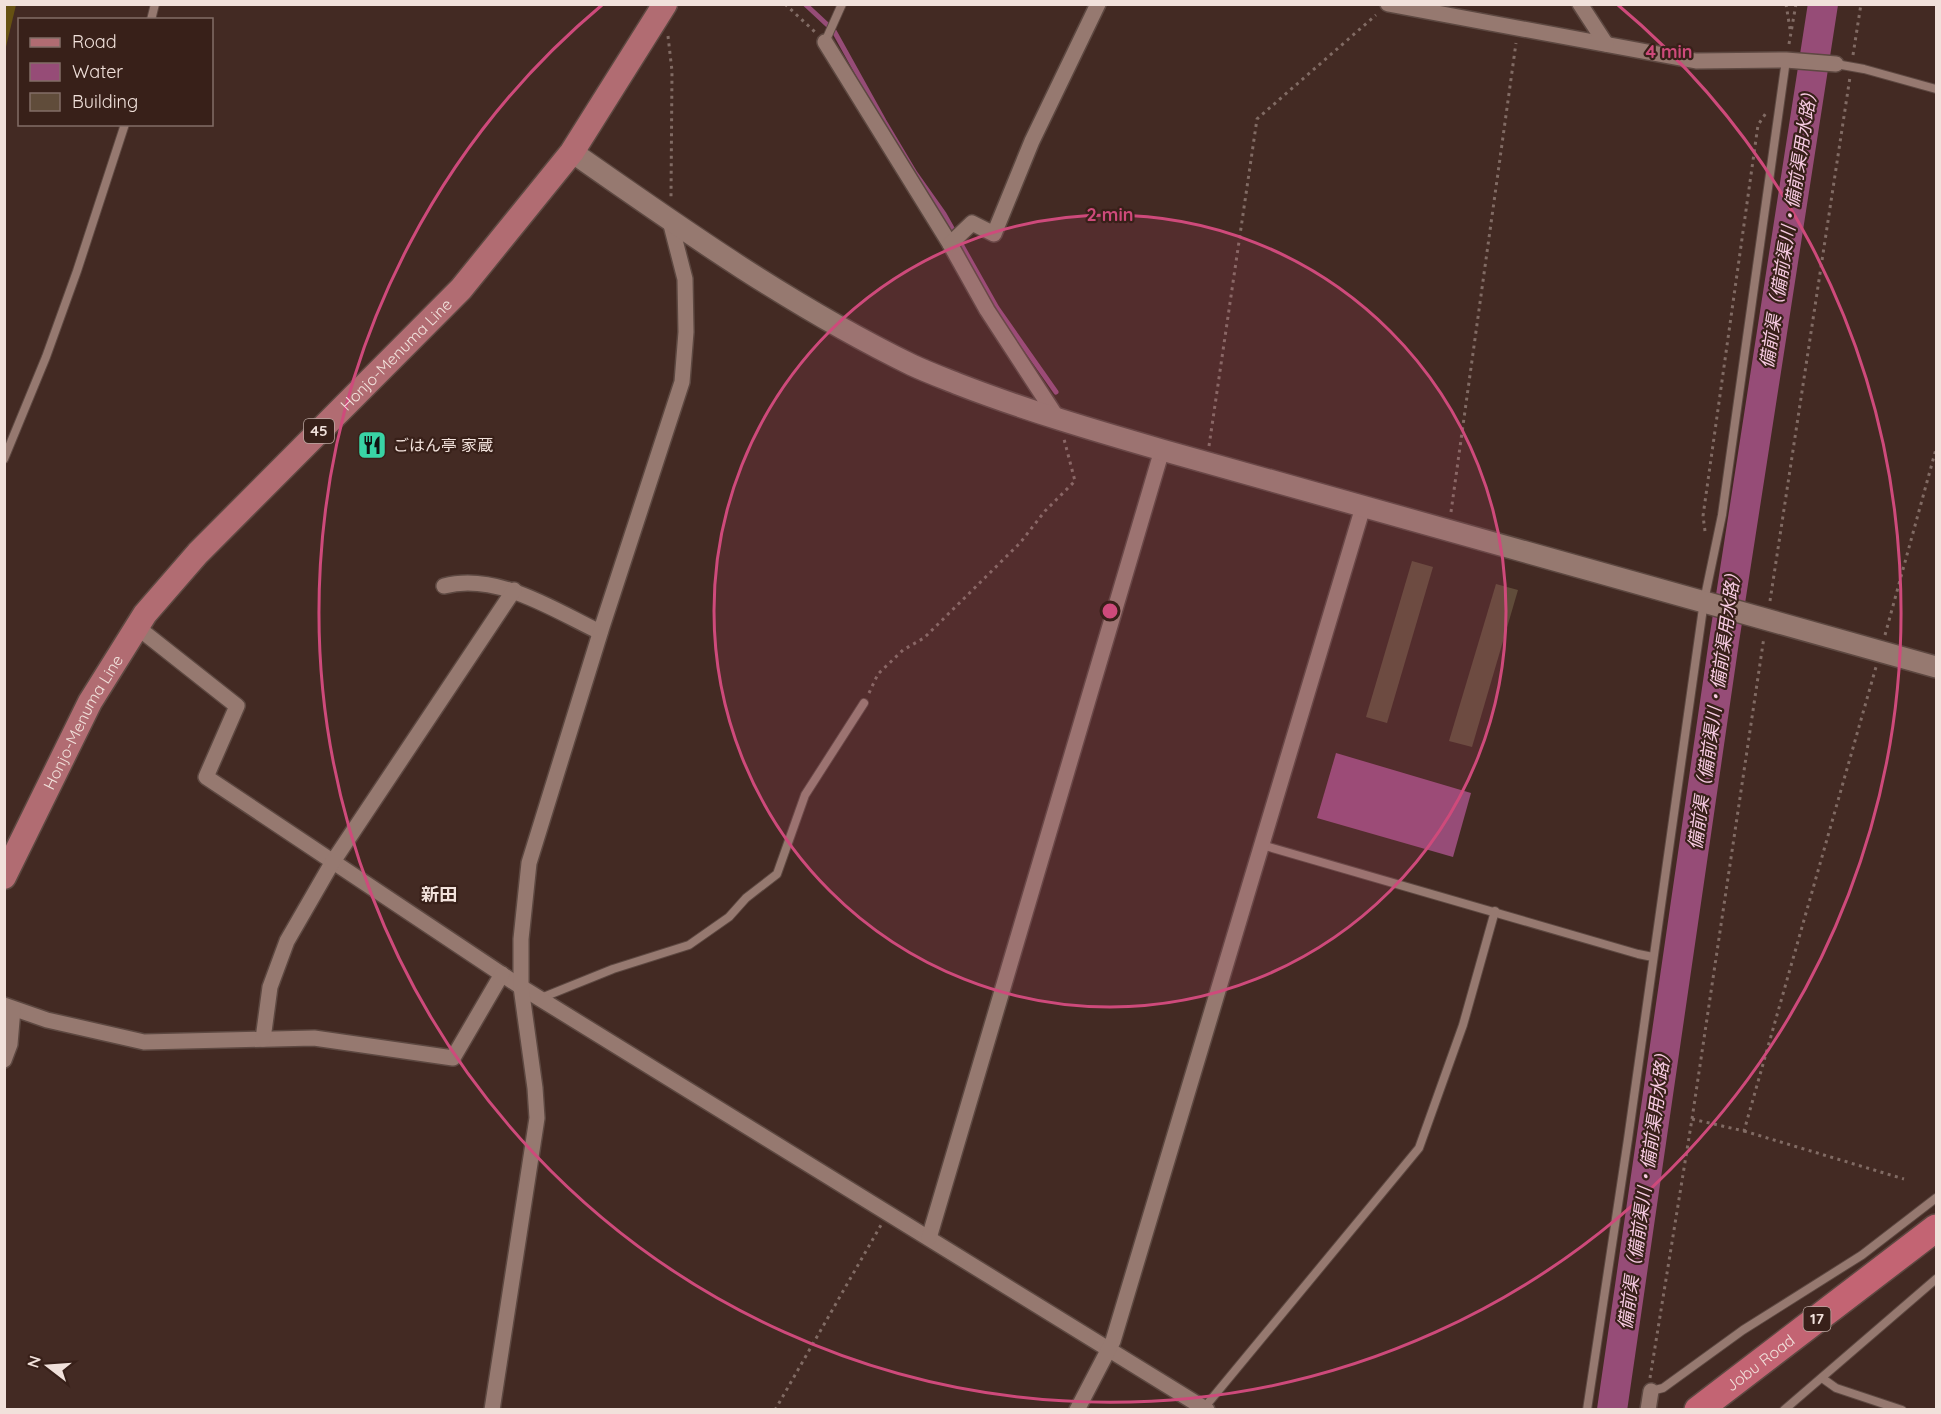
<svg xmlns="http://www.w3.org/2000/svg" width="1941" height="1414" viewBox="0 0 1941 1414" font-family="Quicksand,'Noto Sans JP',sans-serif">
  <rect width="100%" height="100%" fill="#432a23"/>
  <!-- green -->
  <polygon fill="#665112" points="5,4 16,5 5,51 4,5"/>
  <!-- water -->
  <polygon fill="#964c77" points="1336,753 1471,793 1453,857 1317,818"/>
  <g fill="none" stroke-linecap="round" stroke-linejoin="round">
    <!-- stream -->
    <polyline stroke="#964c77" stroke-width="5" points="805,4 834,31 884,121 915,173 944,214 997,308 1056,392"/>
    <!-- river -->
    <polyline stroke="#964c77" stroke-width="30" points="1612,1410 1724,641 1823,4"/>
  </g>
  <!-- building -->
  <g fill="#604c3a">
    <polygon points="1412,561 1433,567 1387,723 1366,717"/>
    <polygon points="1496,584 1518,590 1472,747 1449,741"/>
  </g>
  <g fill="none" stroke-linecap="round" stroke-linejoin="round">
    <!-- lane casing -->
    <g stroke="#5d4841" stroke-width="10">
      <g id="lane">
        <polyline points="151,20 155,4"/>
        <polyline points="825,42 842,4"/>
        <polyline points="1836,64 1864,69 1936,89"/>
        <polyline points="4,459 46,357 77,271 125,124"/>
        <polyline points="1262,845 1638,954 1653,957"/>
        <polyline points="541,998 613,969 689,945 729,917 746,898 777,874 805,795 864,703"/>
        <polyline points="1822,1378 1836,1388 1902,1410"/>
        <polyline points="1651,1391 1663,1388 1743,1330 1862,1255 1936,1198"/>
        <polyline points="1204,1408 1419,1148 1463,1025 1495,911"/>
        <polyline points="1587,1410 1628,1139 1704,601 1722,515 1786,60"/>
        <polyline points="1784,1410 1936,1279"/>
      </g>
    </g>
    <!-- street casing -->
    <g stroke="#5d4841" stroke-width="18">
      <g id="street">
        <polyline points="1388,4 1696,61 1786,60 1836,64"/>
        <polyline points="1580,4 1606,44"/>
        <polyline points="825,42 950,244 987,310 1058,419"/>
        <polyline points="950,244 972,223 994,234 1032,141 1098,4"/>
        <path d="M444 586C497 572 554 610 600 632"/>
        <polyline points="137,627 237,706 206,777 521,987 1207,1410"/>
        <polyline points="4,1005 47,1020 144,1042 314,1038 453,1058 502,974"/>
        <polyline points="263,1039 270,987 287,941 332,863 514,590"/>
        <polyline points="4,1060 10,1044 13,1009"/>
        <polyline points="929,1238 1162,450"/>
        <polyline points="492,1410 537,1118 535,1088 521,987 521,939 529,863 602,627 682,382 686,332 685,279 670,221"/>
        <polyline points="1077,1410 1113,1341 1363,507"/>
        <polyline points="1648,1410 1651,1391"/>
      </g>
    </g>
    <!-- secondary casing -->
    <g stroke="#5d4841" stroke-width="24">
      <path id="secondary" d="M572 152C682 229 791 306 912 365 927 372 943 378 958 384 1025 410 1093 430 1162 450L1936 667"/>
    </g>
    <!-- primary casing -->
    <g stroke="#5d4841" stroke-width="27">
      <g id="primary">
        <path id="s1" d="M4 877 90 702 145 614 198 553 461 289 572 152 665 4"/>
      </g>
    </g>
    <!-- highway casing -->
    <g stroke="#5d4841" stroke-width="30">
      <g id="highway">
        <path id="s2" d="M1698 1410 1936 1228"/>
      </g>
    </g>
    <!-- path -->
    <g stroke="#816b64" stroke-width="3" stroke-dasharray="3 4.5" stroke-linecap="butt">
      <polyline points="785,4 815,32"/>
      <polyline points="1786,4 1790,29"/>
      <polyline points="668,36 672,71 671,197"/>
      <polyline points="1789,44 1796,4"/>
      <polyline points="1853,55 1861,4"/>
      <polyline points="1209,446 1257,119 1376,15"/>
      <polyline points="1451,512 1516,43"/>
      <polyline points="1705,531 1703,516 1758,125 1766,113"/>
      <polyline points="1770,601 1850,77"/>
      <polyline points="1885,635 1936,449"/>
      <polyline points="869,693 878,674 903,650 924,638 1020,543 1045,511 1075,481 1064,439"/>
      <polyline points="1692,1119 1744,1131 1876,667"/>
      <polyline points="1744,1131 1904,1179"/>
      <polyline points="1650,1378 1692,1119 1764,637"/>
      <polyline points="775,1410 881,1225"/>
    </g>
    <!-- lane -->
    <use href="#lane" stroke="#967970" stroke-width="8"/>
    <!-- street -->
    <use href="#street" stroke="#967970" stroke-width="15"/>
    <!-- secondary -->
    <use href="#secondary" stroke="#967970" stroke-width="21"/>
    <!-- primary -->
    <use href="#primary" stroke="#b16c72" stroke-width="24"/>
    <!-- highway -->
    <use href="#highway" stroke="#c36473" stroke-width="27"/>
  </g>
  <!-- distance rings -->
  <circle cx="1110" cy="611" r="396" fill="#ce4a7b" fill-opacity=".12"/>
  <g fill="none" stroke="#ce4a7b" stroke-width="3">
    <circle cx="1110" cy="611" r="396"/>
    <path d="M1618 5A791 791 0 1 1 602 5"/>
  </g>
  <!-- icons -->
  <defs>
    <g id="restaurant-square" transform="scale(1.5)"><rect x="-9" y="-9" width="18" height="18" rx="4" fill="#39d4a5" stroke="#382019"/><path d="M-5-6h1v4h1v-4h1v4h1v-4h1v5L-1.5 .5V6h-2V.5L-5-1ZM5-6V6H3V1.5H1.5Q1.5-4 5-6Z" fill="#111"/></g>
  </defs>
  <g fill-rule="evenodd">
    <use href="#restaurant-square" x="372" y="445"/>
  </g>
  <g text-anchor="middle" stroke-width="4.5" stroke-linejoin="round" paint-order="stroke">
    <!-- shield labels -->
    <g fill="#382019" stroke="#baa7a1" stroke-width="1.5">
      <rect x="304" y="419" width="30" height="24" rx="4.5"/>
      <rect x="1803.5" y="1307" width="27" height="24" rx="4.5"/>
    </g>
    <g font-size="15" font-weight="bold" fill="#f1e1db">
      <text x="319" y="436">45</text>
      <text x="1817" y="1324">17</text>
    </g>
    <!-- street labels -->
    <g font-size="16" fill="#f1e1db" stroke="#382019">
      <text dy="6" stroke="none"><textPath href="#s1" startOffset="660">Honjo-Menuma Line</textPath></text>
      <text dy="6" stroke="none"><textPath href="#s1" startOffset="174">Honjo-Menuma Line</textPath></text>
      <text dy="6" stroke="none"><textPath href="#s2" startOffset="78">Jobu Road</textPath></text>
    </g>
    <!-- poi labels -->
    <g font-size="16" fill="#f1e1db" stroke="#382019" text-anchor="start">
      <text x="393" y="451">ごはん亭 家蔵</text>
    </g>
    <!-- water labels -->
    <g font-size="18" font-style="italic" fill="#f7cbe2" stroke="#382019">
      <text transform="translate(1789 226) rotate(-81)" y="6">備前渠（備前渠川・備前渠用水路）</text>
      <text transform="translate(1715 707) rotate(-82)" y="6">備前渠（備前渠川・備前渠用水路）</text>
      <text transform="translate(1645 1187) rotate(-82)" y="6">備前渠（備前渠川・備前渠用水路）</text>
    </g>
    <!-- neighbourhood labels -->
    <g font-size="18" font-weight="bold" fill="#f1e1db" stroke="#382019">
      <text x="439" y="901">新田</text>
    </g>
  </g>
  <circle cx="1110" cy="611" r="9" fill="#ce4a7b" stroke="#382019" stroke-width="3"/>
  <g font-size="18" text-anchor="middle" font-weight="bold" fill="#ce4a7b" stroke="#382019" stroke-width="4.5" stroke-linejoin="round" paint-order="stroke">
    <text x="1669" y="58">4 min</text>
    <text x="1110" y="221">2 min</text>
  </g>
  <!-- border -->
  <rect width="1941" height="1414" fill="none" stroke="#f1e1db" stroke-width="12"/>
  <!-- legend -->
  <rect x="18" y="18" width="195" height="108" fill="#382019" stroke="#826d67" stroke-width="1.5"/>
  <rect x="30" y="38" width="30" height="9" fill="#b16c72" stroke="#826d67" stroke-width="1.5"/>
  <text x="72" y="48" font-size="18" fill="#f1e1db">Road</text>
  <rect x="30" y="63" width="30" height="18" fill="#964c77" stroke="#826d67" stroke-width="1.5"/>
  <text x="72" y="78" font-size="18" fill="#f1e1db">Water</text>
  <rect x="30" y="93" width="30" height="18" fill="#604c3a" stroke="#826d67" stroke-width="1.5"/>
  <text x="72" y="108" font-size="18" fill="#f1e1db">Building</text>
  <!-- north arrow -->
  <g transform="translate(48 1366) rotate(287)" stroke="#382019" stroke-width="4.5" paint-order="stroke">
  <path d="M0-4.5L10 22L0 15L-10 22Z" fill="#f1e1db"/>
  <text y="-9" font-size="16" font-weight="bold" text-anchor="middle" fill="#f1e1db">N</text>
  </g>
</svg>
